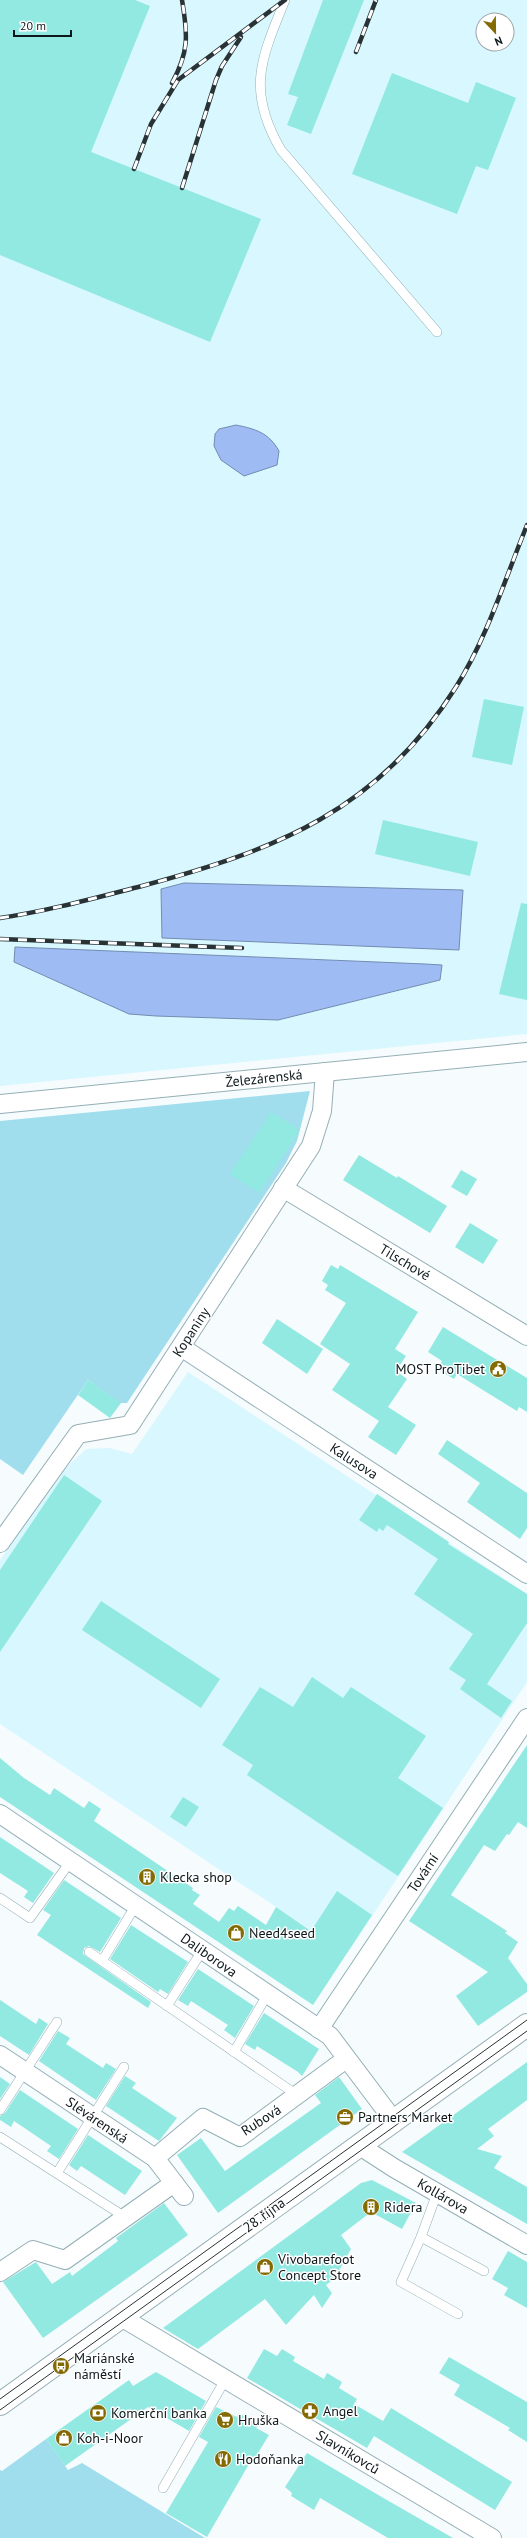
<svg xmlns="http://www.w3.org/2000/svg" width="527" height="2538" viewBox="0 0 527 2538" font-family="'PT Sans',sans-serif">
  <rect width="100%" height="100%" fill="#f6fcfd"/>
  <!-- built -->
  <g fill="#d8f7fe" fill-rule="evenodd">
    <path d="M0 0H527V1034L0 1086ZM483 20H507V44H483Z"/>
    <polygon points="188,1372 527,1594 527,1682 347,1954 0,1724 0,1560 57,1476 86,1449 110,1448 132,1454"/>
  </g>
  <!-- green -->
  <g fill="#a1deed">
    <polygon points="310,1091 297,1141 286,1163 127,1403 120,1403 88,1380 23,1475 0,1459 0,1121"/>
    <polygon points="46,2439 68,2470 82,2463 205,2538 0,2538 0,2470 2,2471"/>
  </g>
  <!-- water -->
  <g fill="#9ebcf3" stroke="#738bb2">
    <path d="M236 425C256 429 269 433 279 451L277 465 244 476 221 460 214 446 215 434 219 429Z"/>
    <polygon points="184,883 463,890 459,950 162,938 161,889"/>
    <polygon points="15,947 425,964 442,965 440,980 278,1020 156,1016 129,1014 14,962"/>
  </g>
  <!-- building -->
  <g fill="#91e9e2">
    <polygon points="0,0 135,0 150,6 91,152 261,219 210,342 0,255"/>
    <polygon points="323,0 364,0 311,134 287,125 298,97 288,94"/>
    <polygon points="392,73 468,103 476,82 516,98 488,170 476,166 457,214 352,174"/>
    <polygon points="484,699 524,707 512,765 472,757"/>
    <polygon points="383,820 478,842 470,876 375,854"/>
    <polygon points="521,903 527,904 527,1000 499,994"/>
    <polygon points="271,1112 300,1130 259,1193 230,1174"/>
    <polygon points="359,1155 397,1178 398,1176 447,1206 430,1233 343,1180"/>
    <polygon points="461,1170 477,1179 467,1196 451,1187"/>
    <polygon points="470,1223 498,1240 483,1264 455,1247"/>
    <polygon points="331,1265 338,1269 340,1265 418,1312 395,1349 406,1356 396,1371 407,1379 388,1407 416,1425 396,1455 368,1437 379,1421 332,1390 350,1364 320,1344 346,1303 325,1290 328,1285 322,1281"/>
    <polygon points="277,1319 323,1349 307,1374 262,1343"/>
    <polygon points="443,1327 527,1378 527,1412 519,1407 517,1411 457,1374 454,1379 437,1369 442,1361 428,1352"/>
    <polygon points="88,1380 121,1403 110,1418 78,1395"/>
    <polygon points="447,1440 527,1493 527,1528 520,1539 467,1502 480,1483 438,1454"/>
    <polygon points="64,1475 102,1501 0,1652 0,1570"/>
    <polygon points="377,1494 449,1542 448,1544 527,1594 527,1623 487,1684 512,1701 501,1718 460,1689 466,1680 449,1669 473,1634 414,1594 438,1559 387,1525 383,1531 379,1528 377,1532 359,1520"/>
    <polygon points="101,1601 220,1679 201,1708 82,1630"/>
    <polygon points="312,1677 343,1698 351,1687 426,1736 398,1778 443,1808 398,1876 247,1775 253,1765 222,1745 260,1687 293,1707"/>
    <polygon points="527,1745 527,1828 518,1822 509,1835 507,1834 495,1851 484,1845 451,1895 507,1931 505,1933 518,1942 508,1958 527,1984 527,1992 478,2026 456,1996 488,1972 409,1921"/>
    <polygon points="0,1758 24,1778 50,1795 54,1788 84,1808 89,1801 101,1809 94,1821 193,1888 192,1890 200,1895 193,1904 219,1922 229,1908 234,1911 238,1906 266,1925 276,1907 311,1931 337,1891 372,1915 313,2005 0,1797"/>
    <polygon points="183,1797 199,1807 186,1827 170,1817"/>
    <polygon points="0,1837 54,1873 33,1903 24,1897 28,1891 0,1873"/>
    <polygon points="64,1880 121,1918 100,1952 89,1946 84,1948 83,1954 151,2002 148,2008 37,1935 51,1915 43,1910"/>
    <polygon points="131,1925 188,1962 168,1994 160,1989 158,1992 110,1959"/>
    <polygon points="198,1969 254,2006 235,2038 224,2030 228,2025 191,2001 188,2006 178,2000"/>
    <polygon points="0,2000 36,2024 39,2018 48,2024 29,2055 0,2036"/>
    <polygon points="264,2013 319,2049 302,2076 298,2072 257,2046 255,2050 245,2044"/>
    <polygon points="58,2031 70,2038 66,2044 103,2068 106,2063 116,2069 96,2100 39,2061"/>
    <polygon points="527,2062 527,2100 488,2129 494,2136 477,2149 502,2156 494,2168 527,2187 527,2224 402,2152"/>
    <polygon points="125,2076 136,2083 132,2088 177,2118 159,2141 106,2106"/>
    <polygon points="0,2077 10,2084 0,2099"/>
    <polygon points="339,2077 362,2109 218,2213 177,2155 201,2138 225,2171 321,2103 315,2095"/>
    <polygon points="20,2090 78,2129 59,2159 47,2151 51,2146 14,2121 11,2127 0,2120 0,2116 5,2113"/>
    <polygon points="88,2135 142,2171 125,2195 81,2166 77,2171 69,2165"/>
    <polygon points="372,2180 416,2203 402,2229 371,2212 341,2235 351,2249 335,2278 326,2285 332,2293 322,2308 314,2295 286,2325 265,2299 198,2349 163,2328 361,2183"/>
    <polygon points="164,2203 188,2235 43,2338 3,2282 36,2262 52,2284 70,2272 72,2276 118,2241 116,2238"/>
    <polygon points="508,2251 527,2262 527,2308 504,2295 508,2288 492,2279"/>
    <polygon points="264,2349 277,2356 282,2349 295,2357 293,2361 324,2379 327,2373 342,2382 339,2388 357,2399 354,2404 383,2421 391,2408 512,2482 495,2510 374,2436 367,2448 247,2378"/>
    <polygon points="449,2357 527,2402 527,2442 508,2430 510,2428 454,2395 460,2385 439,2373"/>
    <polygon points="156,2372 206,2401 189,2431 148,2407 65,2466 46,2439 129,2380 133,2386"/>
    <polygon points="216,2407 237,2417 239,2413 259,2425 256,2428 269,2435 255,2458 253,2457 207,2537 166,2513 208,2442 199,2437"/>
    <polygon points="307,2453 380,2496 453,2538 388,2538 320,2498 314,2510 291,2496 292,2493 285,2487"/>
  </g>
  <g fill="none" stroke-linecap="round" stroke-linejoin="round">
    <!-- lane casing -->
    <g stroke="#94afb6" stroke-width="10">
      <g id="lane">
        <path d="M285 0C261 59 246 90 281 150L437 332"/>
        <polyline points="0,1898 30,1918 70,1862"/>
        <polyline points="89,1952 297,2095"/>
        <polyline points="102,1961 136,1905"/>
        <polyline points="167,2006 202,1951"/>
        <polyline points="234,2052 267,1995"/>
        <polyline points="0,2110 57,2022"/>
        <polyline points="0,2137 125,2217"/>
        <polyline points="57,2173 124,2067"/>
        <polyline points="437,2193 421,2237 484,2271"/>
        <polyline points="421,2237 401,2282 458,2314"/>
        <polyline points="163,2488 225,2380"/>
      </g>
    </g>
    <!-- street casing -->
    <g stroke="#94afb6" stroke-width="20">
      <g id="street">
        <polyline points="0,1104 527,1052"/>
        <polyline points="283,1188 527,1336"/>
        <polyline points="181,1347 527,1574"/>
        <polyline points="0,1543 78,1434 130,1425 311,1146 322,1111 325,1072"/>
        <polyline points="0,1814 330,2036 394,2121"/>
        <polyline points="319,2029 527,1718"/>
        <polyline points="0,2055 155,2158 184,2196"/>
        <polyline points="360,2146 394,2168 527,2245"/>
        <polyline points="155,2158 203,2118 240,2137 346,2059"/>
        <polyline points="0,2272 33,2250 65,2260 174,2183"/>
        <polyline points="121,2317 492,2538"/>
      </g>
    </g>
    <!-- secondary casing -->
    <g stroke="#94afb6" stroke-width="24">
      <polyline id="secondary" points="0,2404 527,2025"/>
    </g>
    <!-- lane -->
    <use href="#lane" stroke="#fff" stroke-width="9"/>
    <!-- street -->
    <use href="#street" stroke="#fff" stroke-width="18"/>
    <!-- secondary -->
    <use href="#secondary" stroke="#fff" stroke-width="22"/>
    <!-- tram -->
    <g stroke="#293235" stroke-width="1">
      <polyline points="0,2399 527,2020"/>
      <polyline points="0,2410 527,2031"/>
    </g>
    <!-- rail casing -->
    <g stroke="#293235" stroke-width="4.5">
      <g id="rail">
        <polyline points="356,52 376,0"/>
        <path d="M172 83C189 52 188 35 182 0"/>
        <polyline points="134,169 151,124 178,80 285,0"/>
        <polyline points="182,188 216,80 222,66 241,37"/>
        <path d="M0 918C48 911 95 898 142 886 276 850 378 811 456 687 487 638 505 579 527 525"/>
        <polyline points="0,939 242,948"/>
      </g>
    </g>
    <!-- rail -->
    <use href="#rail" stroke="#fff" stroke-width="3" stroke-dasharray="9" stroke-linecap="butt"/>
  </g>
  <!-- icons -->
  <defs>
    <g id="civic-disc" transform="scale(0.9)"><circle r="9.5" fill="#836a03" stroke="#fff"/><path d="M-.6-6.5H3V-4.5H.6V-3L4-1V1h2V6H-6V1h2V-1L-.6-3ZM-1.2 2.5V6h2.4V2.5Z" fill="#fff"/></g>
    <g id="building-disc" transform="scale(0.9)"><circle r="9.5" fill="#836a03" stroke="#fff"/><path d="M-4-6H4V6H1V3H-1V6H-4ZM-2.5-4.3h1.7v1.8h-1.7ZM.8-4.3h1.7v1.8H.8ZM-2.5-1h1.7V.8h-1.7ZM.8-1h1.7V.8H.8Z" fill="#fff"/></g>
    <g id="shop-disc" transform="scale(0.9)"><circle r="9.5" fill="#836a03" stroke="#fff"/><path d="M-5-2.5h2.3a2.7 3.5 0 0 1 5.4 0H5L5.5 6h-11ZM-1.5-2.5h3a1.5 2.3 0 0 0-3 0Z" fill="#fff"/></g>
    <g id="office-disc" transform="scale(0.9)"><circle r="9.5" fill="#836a03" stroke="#fff"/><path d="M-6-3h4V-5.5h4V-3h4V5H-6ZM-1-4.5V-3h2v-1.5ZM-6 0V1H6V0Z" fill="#fff"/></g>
    <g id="bus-disc" transform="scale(0.9)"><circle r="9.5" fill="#836a03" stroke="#fff"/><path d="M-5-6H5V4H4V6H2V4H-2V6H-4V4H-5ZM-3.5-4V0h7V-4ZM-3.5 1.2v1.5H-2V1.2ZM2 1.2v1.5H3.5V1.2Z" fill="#fff"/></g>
    <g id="pharmacy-disc" transform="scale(0.9)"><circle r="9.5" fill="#836a03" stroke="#fff"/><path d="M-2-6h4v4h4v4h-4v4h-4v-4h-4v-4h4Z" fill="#fff"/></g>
    <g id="bank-disc" transform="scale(0.9)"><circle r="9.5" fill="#836a03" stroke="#fff"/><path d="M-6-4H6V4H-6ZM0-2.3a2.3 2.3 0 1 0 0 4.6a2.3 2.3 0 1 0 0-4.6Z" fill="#fff"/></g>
    <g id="supermarket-disc" transform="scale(0.9)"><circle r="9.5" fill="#836a03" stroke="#fff"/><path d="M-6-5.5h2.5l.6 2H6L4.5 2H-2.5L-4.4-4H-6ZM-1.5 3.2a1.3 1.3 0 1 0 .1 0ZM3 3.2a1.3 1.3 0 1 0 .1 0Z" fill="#fff"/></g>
    <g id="restaurant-disc" transform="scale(0.9)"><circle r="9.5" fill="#836a03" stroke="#fff"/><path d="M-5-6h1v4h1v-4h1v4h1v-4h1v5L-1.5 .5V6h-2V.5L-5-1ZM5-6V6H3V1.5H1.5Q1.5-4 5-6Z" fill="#fff"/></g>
  </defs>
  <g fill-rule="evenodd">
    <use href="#civic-disc" x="498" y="1369"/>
    <use href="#building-disc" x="147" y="1877"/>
    <use href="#shop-disc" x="236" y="1933"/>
    <use href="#office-disc" x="345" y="2117"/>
    <use href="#building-disc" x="371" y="2207"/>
    <use href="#shop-disc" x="265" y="2267"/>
    <use href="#bus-disc" x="61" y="2366"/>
    <use href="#pharmacy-disc" x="310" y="2411"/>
    <use href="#bank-disc" x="98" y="2413"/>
    <use href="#supermarket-disc" x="225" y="2420"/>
    <use href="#shop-disc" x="64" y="2438"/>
    <use href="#restaurant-disc" x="223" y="2459"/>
  </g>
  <g text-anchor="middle" stroke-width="3" stroke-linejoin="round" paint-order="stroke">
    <!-- street labels -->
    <g font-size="14" fill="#0e181b" stroke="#fff">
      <text transform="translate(264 1078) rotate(-6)" y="5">Železárenská</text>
      <text transform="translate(405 1262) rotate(31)" y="5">Tilschové</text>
      <text transform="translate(191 1332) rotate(-57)" y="5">Kopaniny</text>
      <text transform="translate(354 1461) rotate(33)" y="5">Kalusova</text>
      <text transform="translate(423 1873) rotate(-56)" y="5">Tovární</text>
      <text transform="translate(209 1955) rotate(35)" y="5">Daliborova</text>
      <text transform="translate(97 2120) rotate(34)" y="5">Slévárenská</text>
      <text transform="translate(261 2120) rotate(-33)" y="5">Rubová</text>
      <text transform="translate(443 2196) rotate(30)" y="5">Kollárova</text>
      <text transform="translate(264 2215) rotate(-36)" y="5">28. října</text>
      <text transform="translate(348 2452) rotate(31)" y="5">Slavníkovců</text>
    </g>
    <!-- poi labels -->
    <g font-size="14" fill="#0e181b" stroke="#fff" text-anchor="start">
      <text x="485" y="1374" text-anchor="end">MOST ProTibet</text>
      <text x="160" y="1882">Klecka shop</text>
      <text x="249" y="1938">Need4seed</text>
      <text x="358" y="2122">Partners Market</text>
      <text x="384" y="2212">Ridera</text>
      <text x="278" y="2264">Vivobarefoot<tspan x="278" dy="16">Concept Store</tspan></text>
      <text x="74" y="2363">Mariánské<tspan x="74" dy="16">náměstí</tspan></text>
      <text x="323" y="2416">Angel</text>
      <text x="111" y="2418">Komerční banka</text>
      <text x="238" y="2425">Hruška</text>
      <text x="77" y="2443">Koh-i-Noor</text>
      <text x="236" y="2464">Hodoňanka</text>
    </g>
  </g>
  <!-- north arrow -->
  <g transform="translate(495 32) rotate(158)"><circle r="19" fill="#ffffff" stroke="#9fa3a4"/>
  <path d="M0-3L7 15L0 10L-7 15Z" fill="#836a03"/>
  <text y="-6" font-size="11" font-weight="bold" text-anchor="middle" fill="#0e181b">N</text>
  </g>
  <!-- scale -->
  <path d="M14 30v6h57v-6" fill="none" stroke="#0e181b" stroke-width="2"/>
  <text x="20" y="30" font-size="12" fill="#0e181b" stroke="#ffffff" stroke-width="3" paint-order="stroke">20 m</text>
</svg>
